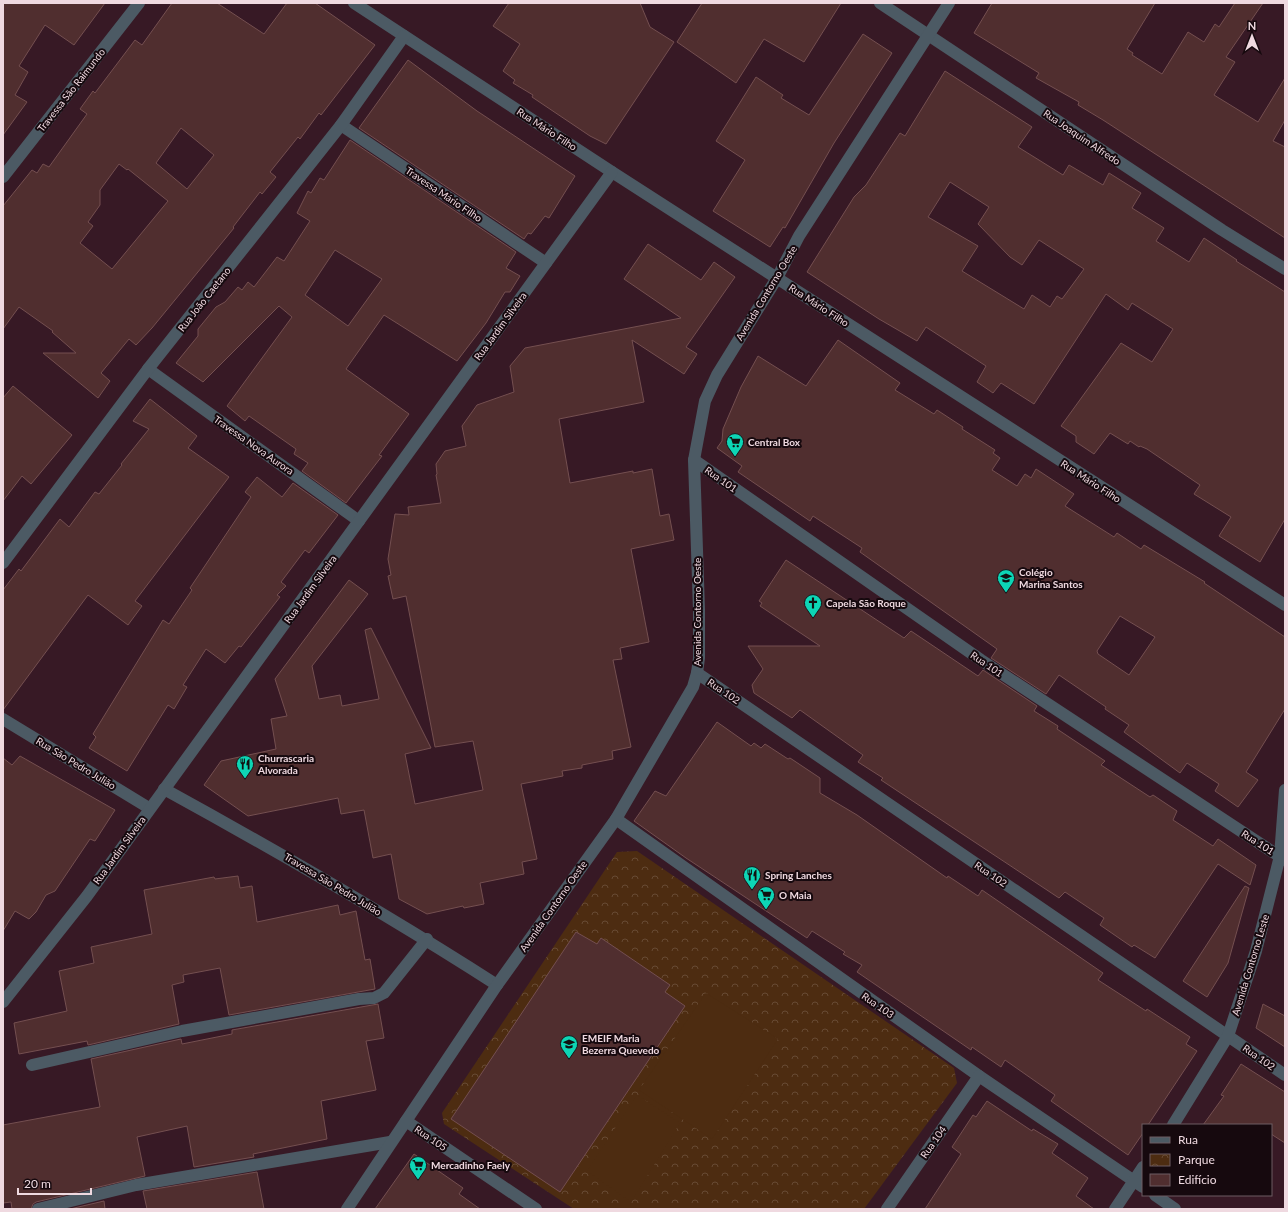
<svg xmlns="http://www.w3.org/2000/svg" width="1288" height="1212" viewBox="0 0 1288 1212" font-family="Lato,sans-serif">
  <defs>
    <pattern id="park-crowns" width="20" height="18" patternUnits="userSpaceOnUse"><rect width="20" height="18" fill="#4d2c11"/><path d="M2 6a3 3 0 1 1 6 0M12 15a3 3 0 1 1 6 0" fill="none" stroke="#674a33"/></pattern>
  </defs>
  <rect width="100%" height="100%" fill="#371925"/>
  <!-- park -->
  <polygon fill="url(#park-crowns)" points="637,851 954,1068 957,1083 864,1209 574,1209 444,1124 442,1113 617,852"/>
  <!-- pitch -->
  <g fill="#4d2c11">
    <polygon points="706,993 778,1039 712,1139 639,1090"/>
    <polygon points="637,1095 680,1123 631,1202 587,1171"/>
  </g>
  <!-- building -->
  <g fill="#502e2f" stroke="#744f50" fill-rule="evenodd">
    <polygon points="3,3 105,3 74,45 45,25 19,66 28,72 15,95 27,102 3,135"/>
    <path d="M172 3H217L264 34 287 3H315L375 45 321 115 319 113 300 139 298 137 270 172 276 177 262 194 260 192 233 227 234 228 152 328 136 345 129 339 101 373 110 381 98 398 43 353H76L52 332 53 331 19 307 3 329V206L32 170 37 173 43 164 49 167 87 114 80 109 93 91 95 93 135 40 142 45ZM181 128 214 155 187 189 156 163ZM119 164 127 170 128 169 168 201 112 269 80 243 93 226 88 222 100 205V190Z"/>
    <polygon points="509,3 640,3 650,27 674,42 606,144 590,136 532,97 533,95 513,83 515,80 503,71 520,44 493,26"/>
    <polygon points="702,3 841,3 804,62 764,39 736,83 677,42"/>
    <polygon points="992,3 1155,3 1127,49 1133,53 1132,55 1162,74 1188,32 1204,42 1215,24 1219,27 1235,3 1263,3 1226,57 1235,62 1214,95 1258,122 1285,78 1285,120 1273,141 1285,147 1285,238 1103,120 1078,105 1079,102 1036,78 1039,73 974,33"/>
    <polygon points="863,34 892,53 834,143 785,228 783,227 770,247 713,211 745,160 716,141 756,77 783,95 781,98 809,115"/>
    <polygon points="408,60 477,111 575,176 549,218 545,216 531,234 528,233 524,239 359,128"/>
    <path d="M945 71 1032 127 1018 147 1063 175 1069 165 1103 185 1109 173 1141 193 1132 208 1164 228 1156 241 1189 262 1204 238 1237 260 1236 261 1285 292V519L1260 562 1219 536 1231 517 1194 494 1200 485 1147 449 1140 446 1139 447 1130 441 1128 444 1110 433 1094 454 1076 442V436L1061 426 1121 343 1152 362 1173 329 1132 303 1128 310 1106 294 1034 404 1001 383 993 393 977 382 986 366 926 327 917 341 879 319 807 272 854 197 866 185 900 133 905 136ZM950 182 989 207 978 224 1010 257 1022 265 1039 240 1084 269 1062 299 1057 296 1050 307 1032 295 1024 309 962 271 978 246 928 217Z"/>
    <path d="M350 140 516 252 506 268 520 276 510 292H505L486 323 457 361 384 315 346 369 409 414 379 455 382 456 346 503 302 471 308 463 294 454 296 449 249 416 245 421 227 406 292 317 279 306 203 382 176 363 198 336V329L216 307 225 302 238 287 242 290 248 282 254 287 277 257 284 261 310 221 297 213 308 191 311 193 320 178 324 180ZM335 250 382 279 348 326 305 295Z"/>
    <polygon points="648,244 701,280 714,262 735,277 686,347 697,354 684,374 632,340 644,402 559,419 570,483 633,471 633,473 652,469 660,516 669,514 674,540 631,549 649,642 620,648 622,659 613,660 631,747 612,751 613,759 582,765 582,768 562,771 563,776 521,784 537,859 522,862 524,874 480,883 484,904 464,908 463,906 427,914 399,899 391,854 373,858 364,810 341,814 338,798 248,816 204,785 221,761 276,749 271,719 287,716 275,679 349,580 368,594 312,666 319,699 340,695 342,706 379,699 365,630 371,628 431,748 405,754 415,804 483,790 473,741 435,747 406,596 393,599 388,576 391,575 388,559 395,514 409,515 408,507 441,503 436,475 437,474 436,464 445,451 466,446 462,426 477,405 514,392 510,366 525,348 681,318 624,279"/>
    <path d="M838 340 900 383 895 390 934 414 937 410 963 427 962 429 995 450 993 453 1000 458 992 470 1017 486 1025 474 1031 478 1036 469 1074 494 1065 506 1114 537 1117 533 1141 549 1144 545 1205 582 1204 583 1285 637V709L1246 772 1258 780 1238 807 1215 791 1219 784 1187 763 1180 773 1124 732 1129 725 1105 709 1106 707 1059 675 1046 694 991 658 997 649 860 552 862 548 813 516 810 521 738 472 742 466 717 448 722 441 723 429 741 387 758 356 806 386ZM1120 616 1155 637 1129 675 1098 654 1097 651Z"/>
    <polygon points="13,386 72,435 31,484 22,476 3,501 3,398"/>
    <polygon points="150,399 197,436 188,448 229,477 135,601 142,606 128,625 88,595 3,710 3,590 19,569 21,571 60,519 69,527 95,492 99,494 122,465 121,464 149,429 133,421"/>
    <polygon points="257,477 282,497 293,483 338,515 309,553 305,550 281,582 286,586 277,595 280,597 241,647 239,646 225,663 206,649 183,685 187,687 174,709 168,705 127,771 89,748 96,737 93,734 163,620 169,624 192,590 190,588 251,497 245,492"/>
    <polygon points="786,560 904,638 911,631 978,676 983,670 1037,706 1034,711 1058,726 1057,729 1105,761 1101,765 1150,797 1153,795 1177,811 1173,820 1213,846 1218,839 1256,865 1250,885 1218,864 1155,958 1134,945 1132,947 1100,925 1104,918 1065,892 1059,898 881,780 883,778 858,762 863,755 800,710 792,718 754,693 752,685 763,669 748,646 820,646 760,606 762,603 759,601"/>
    <polygon points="717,722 751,746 754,743 761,748 765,744 788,759 790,758 820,778 820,793 857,815 947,878 948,876 978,896 982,890 1103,973 1098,980 1146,1011 1147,1009 1190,1037 1186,1044 1197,1051 1148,1125 1143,1125 1143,1133 1128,1155 1051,1101 1055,1095 1005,1060 1001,1067 972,1047 971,1050 857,972 862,965 843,954 845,952 812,931 807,938 686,858 634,821 655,791 666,796"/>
    <polygon points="20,756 115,810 95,841 90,839 55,891 46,895 36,912 29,919 15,911 3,931 3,758 12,765"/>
    <polygon points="238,876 240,888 252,886 257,922 338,905 340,915 356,911 365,960 370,959 375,989 229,1015 220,968 183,975 184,982 172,985 179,1024 88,1045 87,1041 19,1054 14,1023 67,1011 59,971 94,963 91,947 152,934 144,890 214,877 215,879"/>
    <polygon points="1245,886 1249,888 1228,963 1207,997 1183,981"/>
    <polygon points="576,932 597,944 601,938 670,985 665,992 685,1006 560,1192 451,1119"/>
    <polygon points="378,1004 384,1038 366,1041 376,1090 321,1101 327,1139 253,1154 254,1157 194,1167 187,1126 137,1137 145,1176 36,1202 33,1204 31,1209 12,1209 11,1202 3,1203 3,1125 100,1107 91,1059 181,1039 182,1044 232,1034 232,1030"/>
    <polygon points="1263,1004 1285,1016 1285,1047 1256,1028"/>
    <polygon points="1241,1064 1285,1092 1285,1143 1271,1134 1271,1125 1203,1125 1224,1096 1221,1095"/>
    <polygon points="987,1101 1032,1131 1033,1129 1058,1144 1052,1153 1088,1178 1076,1196 1094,1209 925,1209 961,1154 952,1147 973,1115 976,1117"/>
    <polygon points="414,1154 463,1188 459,1194 480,1209 375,1209"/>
    <polygon points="257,1172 264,1209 147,1209 143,1191"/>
    <polygon points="104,1201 105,1209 70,1209"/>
  </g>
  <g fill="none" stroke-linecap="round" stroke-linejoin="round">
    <!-- lane -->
    <polyline stroke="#4c5a64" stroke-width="12" points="38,1209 136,1185 390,1142"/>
    <!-- street -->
    <g stroke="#4c5a64" stroke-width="12">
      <polyline points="354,3 612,172 1285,605"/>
      <polyline points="880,3 1222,230 1285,269"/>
      <polyline points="341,125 546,263"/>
      <polyline points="3,177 139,3"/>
      <polyline points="148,369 359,521"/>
      <polyline points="694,460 981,660 1285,860"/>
      <polyline points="3,563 148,369 341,125 404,36"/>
      <polyline points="697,673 1285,1075"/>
      <polyline points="3,719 149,808"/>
      <path d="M164 789C277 851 388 915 497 985"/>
      <polyline points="616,819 979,1076 1143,1187"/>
      <polyline points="3,1002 87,896 612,172"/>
      <polyline points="32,1065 182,1031 359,999 374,998 384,993 427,939"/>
      <polyline points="406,1121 536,1209"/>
      <polyline points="1173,1125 1228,1036 1256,951 1280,856 1285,790"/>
      <polyline points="1155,1195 1175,1209"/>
      <polyline points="347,1209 497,985 616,819 693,687 697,673 699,658 699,610 694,460 705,401 717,375 777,278 799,236 949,3"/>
      <polyline points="887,1209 979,1076"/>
      <polyline points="1115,1209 1143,1167"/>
    </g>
  </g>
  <!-- icons -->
  <defs>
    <g id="supermarket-pin" transform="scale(0.9)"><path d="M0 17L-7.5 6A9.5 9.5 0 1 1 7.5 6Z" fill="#0dd5b5" stroke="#16090e"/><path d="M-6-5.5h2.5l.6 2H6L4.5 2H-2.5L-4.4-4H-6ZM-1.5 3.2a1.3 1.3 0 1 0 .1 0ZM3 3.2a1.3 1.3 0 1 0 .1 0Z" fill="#111"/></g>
    <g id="school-pin" transform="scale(0.9)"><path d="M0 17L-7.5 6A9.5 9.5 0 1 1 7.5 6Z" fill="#0dd5b5" stroke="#16090e"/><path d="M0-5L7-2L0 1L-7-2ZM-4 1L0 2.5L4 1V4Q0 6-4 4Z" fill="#111"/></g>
    <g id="church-pin" transform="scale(0.9)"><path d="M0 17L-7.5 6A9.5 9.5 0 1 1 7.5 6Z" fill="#0dd5b5" stroke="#16090e"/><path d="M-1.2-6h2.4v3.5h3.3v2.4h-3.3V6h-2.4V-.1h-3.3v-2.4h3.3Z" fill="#111"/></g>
    <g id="restaurant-pin" transform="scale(0.9)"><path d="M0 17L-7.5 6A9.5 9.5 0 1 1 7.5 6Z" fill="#0dd5b5" stroke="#16090e"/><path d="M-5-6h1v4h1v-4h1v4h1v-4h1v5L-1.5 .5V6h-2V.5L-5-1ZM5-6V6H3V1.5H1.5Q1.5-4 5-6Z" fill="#111"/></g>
  </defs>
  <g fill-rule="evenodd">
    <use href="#supermarket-pin" x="735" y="442"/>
    <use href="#school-pin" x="1006" y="578"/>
    <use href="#church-pin" x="813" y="603"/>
    <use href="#restaurant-pin" x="245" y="764"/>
    <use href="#restaurant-pin" x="752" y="875"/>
    <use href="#supermarket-pin" x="766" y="895"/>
    <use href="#school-pin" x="569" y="1044"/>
    <use href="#supermarket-pin" x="418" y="1165"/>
  </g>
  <g text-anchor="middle" stroke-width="4" stroke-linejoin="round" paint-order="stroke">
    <!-- street labels -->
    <g font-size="10" fill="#efd9e0" stroke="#16090e">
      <text transform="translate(71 90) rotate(-52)" y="4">Travessa São Raimundo</text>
      <text transform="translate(547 129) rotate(33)" y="4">Rua Mário Filho</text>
      <text transform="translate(1082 137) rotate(34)" y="4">Rua Joaquim Alfredo</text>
      <text transform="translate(444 194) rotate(34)" y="4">Travessa Mário Filho</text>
      <text transform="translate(766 293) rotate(-59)" y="4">Avenida Contorno Oeste</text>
      <text transform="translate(204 299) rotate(-52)" y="4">Rua João Caetano</text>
      <text transform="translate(819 305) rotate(33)" y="4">Rua Mário Filho</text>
      <text transform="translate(500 326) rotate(-54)" y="4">Rua Jardim Silveira</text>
      <text transform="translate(254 445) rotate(35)" y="4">Travessa Nova Aurora</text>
      <text transform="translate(721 479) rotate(35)" y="4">Rua 101</text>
      <text transform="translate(1091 481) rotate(33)" y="4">Rua Mário Filho</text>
      <text transform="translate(310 589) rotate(-54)" y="4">Rua Jardim Silveira</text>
      <text transform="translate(697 612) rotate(-90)" y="4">Avenida Contorno Oeste</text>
      <text transform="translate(987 664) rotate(34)" y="4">Rua 101</text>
      <text transform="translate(724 691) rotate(34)" y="4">Rua 102</text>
      <text transform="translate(76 763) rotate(31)" y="4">Rua São Pedro Julião</text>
      <text transform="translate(1258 842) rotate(33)" y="4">Rua 101</text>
      <text transform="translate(119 850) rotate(-54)" y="4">Rua Jardim Silveira</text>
      <text transform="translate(991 874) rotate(34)" y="4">Rua 102</text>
      <text transform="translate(333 884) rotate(31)" y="4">Travessa São Pedro Julião</text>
      <text transform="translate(553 906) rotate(-55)" y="4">Avenida Contorno Oeste</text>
      <text transform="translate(1250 965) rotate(-73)" y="4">Avenida Contorno Leste</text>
      <text transform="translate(878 1005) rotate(35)" y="4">Rua 103</text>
      <text transform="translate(1259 1057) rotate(35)" y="4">Rua 102</text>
      <text transform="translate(431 1138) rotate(34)" y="4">Rua 105</text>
      <text transform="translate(933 1142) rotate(-55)" y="4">Rua 104</text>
    </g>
    <!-- poi labels -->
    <g font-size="10" font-weight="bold" fill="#efd9e0" stroke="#16090e" text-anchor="start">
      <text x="748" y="446">Central Box</text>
      <text x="1019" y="576">Colégio<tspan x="1019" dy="12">Marina Santos</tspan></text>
      <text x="826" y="607">Capela São Roque</text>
      <text x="258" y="762">Churrascaria<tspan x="258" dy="12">Alvorada</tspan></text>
      <text x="765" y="879">Spring Lanches</text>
      <text x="779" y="899">O Maia</text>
      <text x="582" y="1042">EMEIF Maria<tspan x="582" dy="12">Bezerra Quevedo</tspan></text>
      <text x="431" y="1169">Mercadinho Faely</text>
    </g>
  </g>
  <!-- border -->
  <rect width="1288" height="1212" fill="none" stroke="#efd9e0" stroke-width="8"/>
  <!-- legend -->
  <rect x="1142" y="1124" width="130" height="72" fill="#16090e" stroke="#6d5c62"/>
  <rect x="1150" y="1137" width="20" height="6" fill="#4c5a64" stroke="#6d5c62"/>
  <text x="1178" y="1144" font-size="12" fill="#efd9e0">Rua</text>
  <rect x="1150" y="1154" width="20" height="12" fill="url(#park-crowns)" stroke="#6d5c62"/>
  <text x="1178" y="1164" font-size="12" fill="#efd9e0">Parque</text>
  <rect x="1150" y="1174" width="20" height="12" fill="#502e2f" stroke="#6d5c62"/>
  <text x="1178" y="1184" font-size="12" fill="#efd9e0">Edifício</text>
  <!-- north arrow -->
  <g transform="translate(1252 36)" stroke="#16090e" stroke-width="3" paint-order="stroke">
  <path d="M0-3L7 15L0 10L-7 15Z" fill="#efd9e0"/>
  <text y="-6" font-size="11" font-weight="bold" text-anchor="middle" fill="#efd9e0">N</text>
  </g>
  <!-- scale -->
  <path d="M18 1188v6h73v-6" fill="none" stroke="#efd9e0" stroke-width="2"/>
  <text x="24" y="1188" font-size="12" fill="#efd9e0" stroke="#16090e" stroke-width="3" paint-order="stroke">20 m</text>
</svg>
